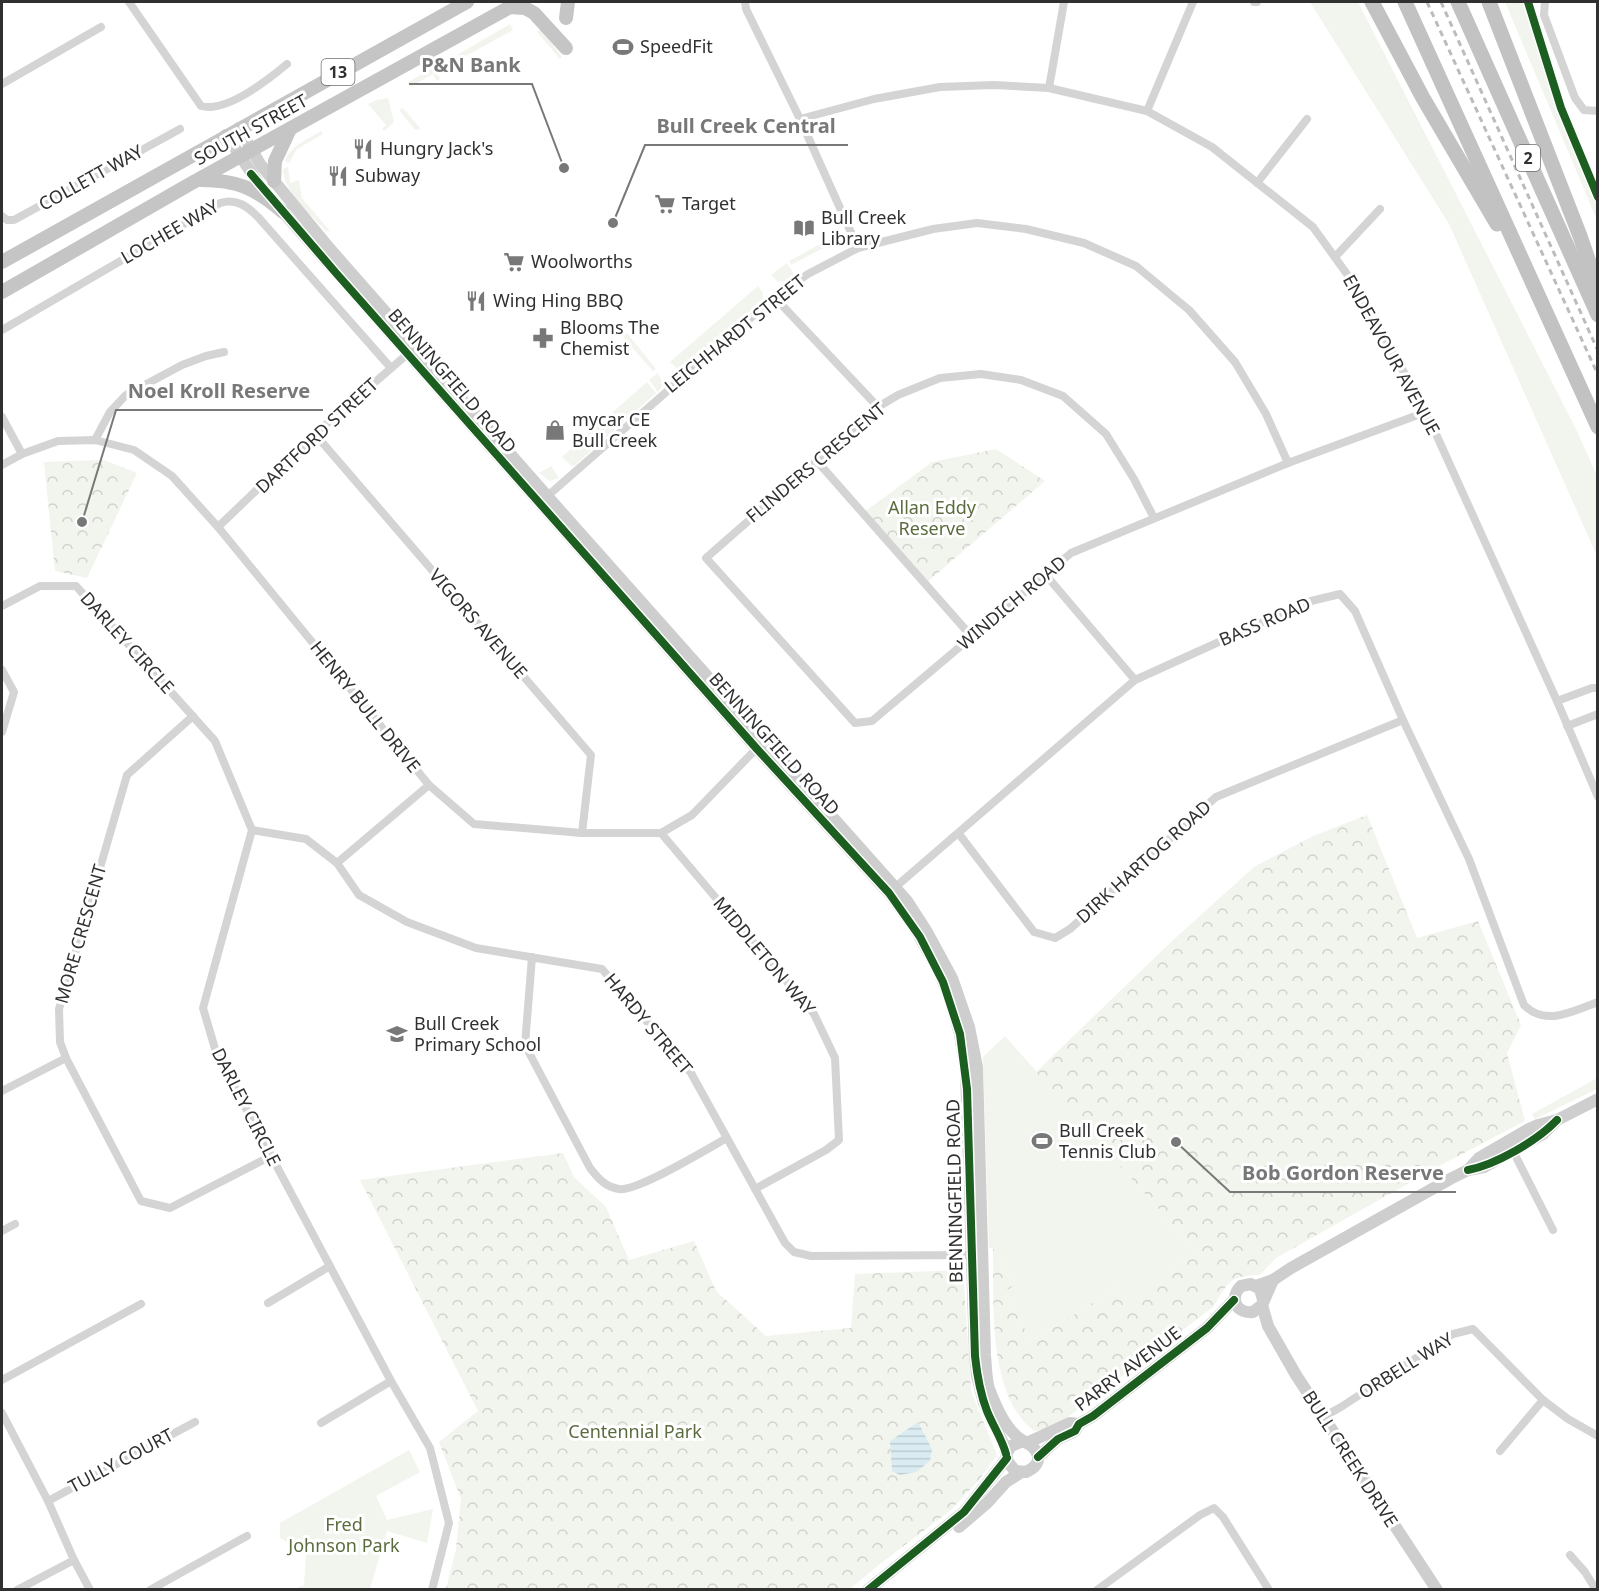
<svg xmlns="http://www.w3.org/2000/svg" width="1599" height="1591" viewBox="0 0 1599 1591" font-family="'Noto Sans',sans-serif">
  <defs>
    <pattern id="park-crowns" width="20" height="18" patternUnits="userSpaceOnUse" patternTransform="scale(1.5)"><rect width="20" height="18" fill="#f2f5ed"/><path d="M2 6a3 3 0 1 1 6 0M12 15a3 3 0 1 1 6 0" fill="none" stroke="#d0d2cc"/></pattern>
    <pattern id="water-rules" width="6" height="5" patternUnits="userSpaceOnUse" patternTransform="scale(1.5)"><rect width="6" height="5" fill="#daecf2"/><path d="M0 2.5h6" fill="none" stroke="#bbcbd0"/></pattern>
  </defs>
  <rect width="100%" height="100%" fill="#fff"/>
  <!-- grass -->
  <g fill="#f2f5ed">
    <polygon points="1310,2 1358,2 1577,431 1597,476 1597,556 1449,224"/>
    <polygon points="1505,2 1528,2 1558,88 1574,124 1574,130 1597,181 1597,220"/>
    <polygon points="510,24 513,30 460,59 457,55"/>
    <polygon points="541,29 562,57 560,59 537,32"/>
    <polygon points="434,67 440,79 437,81 433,74 410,87 408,82"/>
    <polygon points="388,98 394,122 384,131 382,129 386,125 368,104 377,100"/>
    <polygon points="403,108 421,129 415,130 399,110"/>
    <path d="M321 131 323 134 297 149 289 163 285 161C290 146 308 139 321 131Z"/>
    <path d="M288 167 290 183 299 180 302 198 330 231H326C311 214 284 193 283 169Z"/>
    <polygon points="828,240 831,244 791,265 789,261"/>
    <polygon points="787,263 794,274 784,281 778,282 771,275"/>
    <polygon points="758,286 763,293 762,301 685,369 679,370 670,362"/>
    <polygon points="627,333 656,369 653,371 623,337"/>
    <polygon points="658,373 663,384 658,392 649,380"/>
    <polygon points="647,382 656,393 575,465 572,466 562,457"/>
    <polygon points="551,466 559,478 550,481 539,473"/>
    <polygon points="1005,1036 1197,1252 1129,1298 1120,1286 1031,1341 1005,1292 1013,1286 993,1248 989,1248 983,1057"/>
    <polygon points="1597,1078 1597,1089 1535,1119 1532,1114"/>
    <polygon points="409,1450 420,1472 376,1496 387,1520 433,1509 427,1543 387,1531 370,1589 294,1589 304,1585 306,1553 280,1538 280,1523"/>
  </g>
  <!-- park -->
  <g fill="url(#park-crowns)">
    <polygon points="996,449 1045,481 925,584 863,513 932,462"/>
    <polygon points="104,460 137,473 87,578 55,571 44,462"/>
    <path d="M1367 815 1417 938 1478 921 1521 1025 1507 1053 1525 1121 1443 1164 1276 1258 1260 1275C1229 1275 1228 1283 1213 1307L1052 1429 1034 1431C987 1395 994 1302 993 1248L1013 1286 1005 1292 1031 1341 1120 1286 1129 1297 1197 1252 1036 1072 1171 942 1254 867 1313 836Z"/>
    <polygon points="563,1153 574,1177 606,1207 629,1260 694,1241 716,1291 766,1336 851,1328 855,1274 963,1270 971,1391 997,1455 979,1480 951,1510 880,1564 850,1589 446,1589 456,1549 461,1499 439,1442 478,1411 360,1180"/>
  </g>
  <!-- water -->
  <polygon fill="url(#water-rules)" points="918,1422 932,1449 930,1461 916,1472 900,1475 892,1471 890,1441"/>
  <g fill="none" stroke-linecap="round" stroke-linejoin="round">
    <!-- minor -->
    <g stroke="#d4d4d4" stroke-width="8">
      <path d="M129 2 201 106C226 113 269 79 287 64"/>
      <polyline points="745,2 746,9 800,119 858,248"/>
      <polyline points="1254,2 1257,2"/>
      <polyline points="1545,2 1544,15 1575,98 1584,110 1598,111"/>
      <polyline points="2,84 101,27"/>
      <polyline points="1049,88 1064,2"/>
      <polyline points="1147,111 1193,2"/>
      <polyline points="800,119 874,99 940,87 994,85 1049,88 1147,111 1212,147 1313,227 1357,288 1426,412 1557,701 1598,797"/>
      <polyline points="1257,183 1307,119"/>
      <polyline points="2,216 7,220 14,220 180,129"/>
      <polyline points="1335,257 1380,209"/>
      <polyline points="776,296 779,302 878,407"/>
      <path d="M2 330 220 203C236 198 247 206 258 217L391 368"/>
      <polyline points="2,417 22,454"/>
      <polyline points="315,434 591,755 582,833"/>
      <polyline points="95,440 110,412 126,395 182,365 206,356 224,352"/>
      <polyline points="816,460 972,637"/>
      <polyline points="2,465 22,454 58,441 95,440 134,450 172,476 218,527 429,785 474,824 582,833 661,833 692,815 759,746"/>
      <polyline points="544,499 776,296 808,274 858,248 933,229 977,223 1026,229 1084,243 1136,266 1189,310 1235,362 1266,414 1288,463"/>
      <polyline points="1154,518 1134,479 1106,434 1063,396 1021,380 981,374 940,378 898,395 878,407 706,558 855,723 872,721 1071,553 1288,463 1426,412"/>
      <polyline points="218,527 315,434 411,351"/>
      <polyline points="1045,574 1135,680"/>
      <polyline points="2,606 40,586 76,586 215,741 252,830 203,1008 216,1052 391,1381 430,1448 449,1523 432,1590"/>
      <polyline points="2,670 14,692 2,732"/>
      <polyline points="1557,701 1592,688 1598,688"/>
      <polyline points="193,716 127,775 59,1009 60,1042 66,1058 141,1201 170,1208 271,1156"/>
      <polyline points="1567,726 1598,714"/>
      <polyline points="252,830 306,839 337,863 359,895 407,922 476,948 602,969 691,1073 785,1243 794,1252 811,1256 976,1255"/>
      <polyline points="661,833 814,1014 835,1058 839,1140 826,1150 755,1189"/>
      <polyline points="959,834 1034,932 1055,938 1070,929 1216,797 1403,720"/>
      <polyline points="337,863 429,785"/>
      <path d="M892 890 1135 680 1307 602 1340 594 1355 611 1403 720 1469 859 1524 1005C1546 1027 1573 1011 1598 1002"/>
      <path d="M532 957 525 1045 590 1168C598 1178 605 1187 619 1189 637 1192 707 1149 727 1138"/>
      <polyline points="2,1091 66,1058"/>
      <polyline points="1511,1147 1553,1230"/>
      <polyline points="2,1231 15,1224"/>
      <polyline points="268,1303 330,1266"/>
      <polyline points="2,1380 141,1304"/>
      <polyline points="2,1413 48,1501 74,1560 90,1590"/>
      <polyline points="1323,1417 1341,1407 1453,1334 1473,1329 1543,1400 1568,1419 1598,1436"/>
      <polyline points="321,1423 391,1381"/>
      <polyline points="1500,1451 1543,1400"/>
      <polyline points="48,1501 195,1422"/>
      <polyline points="1570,1555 1585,1572 1596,1590"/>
      <polyline points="17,1590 74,1560"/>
      <polyline points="150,1590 247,1536"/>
      <polyline points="1097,1590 1200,1515 1214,1508 1223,1517 1269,1590"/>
    </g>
    <!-- secondary -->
    <g stroke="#cecece" stroke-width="12">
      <path d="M239 128 260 164 330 249 547 496 907 901 927 932 952 978 969 1027 977 1067 985 1355C986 1366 986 1379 989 1389 996 1407 1006 1431 1023 1441"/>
      <path d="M226 135 261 187 757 749 889 893 915 928 938 970 949 996 960 1034 966 1072 975 1356 977 1376 984 1403 1004 1445 1008 1462 1015 1471 1026 1472C1046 1463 1039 1448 1023 1441L1011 1446 1006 1454"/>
      <polyline points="1468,1170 1479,1158 1529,1129 1538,1125 1557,1120 1598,1099"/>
      <polyline points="1256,1286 1273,1280 1291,1268 1450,1179 1468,1170 1484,1167 1543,1134 1557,1120"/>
      <path d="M1263 1300 1260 1289 1251 1284 1241 1286C1229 1298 1236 1314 1253 1312L1262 1305 1273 1280"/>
      <polyline points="1262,1305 1268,1326 1296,1375 1437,1590"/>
      <polyline points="1027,1443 1070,1423 1079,1424"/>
      <polyline points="1038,1457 1058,1439 1075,1431 1079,1424 1093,1416 1207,1328 1234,1300"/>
      <polyline points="959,1527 987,1503 1006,1482 1020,1473"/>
      <polyline points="868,1590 964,1512 1007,1458"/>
    </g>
    <!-- trunk -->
    <g stroke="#c5c5c5" stroke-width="14">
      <polyline points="509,7 525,8 534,13 566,48"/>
      <polyline points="566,18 568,2"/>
      <path d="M201 180C237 180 255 188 283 212"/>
      <polyline points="274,181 275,161 290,129"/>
      <polyline points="2,262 467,2"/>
      <polyline points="2,292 190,184 519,2"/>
    </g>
    <!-- motorway -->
    <g stroke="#c2c2c2" stroke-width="15">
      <polyline points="1372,2 1423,98 1497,224"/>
      <polyline points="1405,2 1598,427"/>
      <polyline points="1458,2 1598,315"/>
      <polyline points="1489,2 1580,236 1598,288"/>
    </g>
    <!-- rail -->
    <g stroke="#bcbcbc" stroke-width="3" stroke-dasharray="6 4.5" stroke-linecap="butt">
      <polyline points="1427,2 1598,375"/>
      <polyline points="1441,2 1598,351"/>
    </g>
    <!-- cycleway casing -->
    <g stroke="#fff" stroke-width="11">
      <g id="cycleway">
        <polyline points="1528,2 1561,108 1598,197"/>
        <path d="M251 174 336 273 757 749 889 893 920 937 943 982 960 1034 967 1089 975 1356C977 1375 980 1393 987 1411 993 1426 1002 1439 1006 1454"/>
        <path d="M1468 1170C1495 1165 1537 1141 1557 1120"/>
        <polyline points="1038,1457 1058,1439 1075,1431 1079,1424 1093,1416 1207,1328 1234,1300"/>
        <polyline points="868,1590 964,1512 1007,1458"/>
      </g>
    </g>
    <!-- cycleway -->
    <use href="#cycleway" stroke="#1b5e20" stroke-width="8"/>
  </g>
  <!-- icons -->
  <defs>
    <g id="stadium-bare" transform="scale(1.62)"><path d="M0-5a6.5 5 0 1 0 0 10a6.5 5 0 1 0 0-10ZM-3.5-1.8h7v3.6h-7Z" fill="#787878" stroke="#fff" stroke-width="2.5" paint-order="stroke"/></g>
    <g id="restaurant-bare" transform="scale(1.62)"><path d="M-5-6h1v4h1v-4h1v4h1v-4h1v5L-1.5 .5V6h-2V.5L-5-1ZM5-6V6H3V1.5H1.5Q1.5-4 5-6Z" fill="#787878" stroke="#fff" stroke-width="2.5" paint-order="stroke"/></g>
    <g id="supermarket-bare" transform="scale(1.62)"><path d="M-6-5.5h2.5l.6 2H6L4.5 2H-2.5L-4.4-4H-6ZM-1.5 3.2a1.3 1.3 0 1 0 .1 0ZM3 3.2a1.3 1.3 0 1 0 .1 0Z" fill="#787878" stroke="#fff" stroke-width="2.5" paint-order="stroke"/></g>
    <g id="library-bare" transform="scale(1.62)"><path d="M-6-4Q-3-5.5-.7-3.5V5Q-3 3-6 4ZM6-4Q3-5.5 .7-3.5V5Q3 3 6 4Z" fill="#787878" stroke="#fff" stroke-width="2.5" paint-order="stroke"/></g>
    <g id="pharmacy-bare" transform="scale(1.62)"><path d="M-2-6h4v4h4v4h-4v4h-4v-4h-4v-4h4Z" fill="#787878" stroke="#fff" stroke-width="2.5" paint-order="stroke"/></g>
    <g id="shop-bare" transform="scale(1.62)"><path d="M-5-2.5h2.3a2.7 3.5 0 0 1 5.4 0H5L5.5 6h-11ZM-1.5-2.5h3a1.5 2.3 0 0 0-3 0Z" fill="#787878" stroke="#fff" stroke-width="2.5" paint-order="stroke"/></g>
    <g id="school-bare" transform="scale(1.62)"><path d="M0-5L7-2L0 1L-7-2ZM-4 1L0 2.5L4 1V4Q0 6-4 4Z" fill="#787878" stroke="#fff" stroke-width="2.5" paint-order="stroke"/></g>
  </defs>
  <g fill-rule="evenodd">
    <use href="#stadium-bare" x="623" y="47"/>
    <use href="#restaurant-bare" x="363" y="149"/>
    <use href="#restaurant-bare" x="338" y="176"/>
    <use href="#supermarket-bare" x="665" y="204"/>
    <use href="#library-bare" x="804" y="228"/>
    <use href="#supermarket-bare" x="514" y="262"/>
    <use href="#restaurant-bare" x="476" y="301"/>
    <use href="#pharmacy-bare" x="543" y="338"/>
    <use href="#shop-bare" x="555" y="430"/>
    <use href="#school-bare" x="397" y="1034"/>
    <use href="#stadium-bare" x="1042" y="1141"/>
  </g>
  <g text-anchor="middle" stroke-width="6" stroke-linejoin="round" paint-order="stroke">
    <!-- shield labels -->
    <g fill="#fff" stroke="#6e6e6e" stroke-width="1.5">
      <rect x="321.5" y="59" width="33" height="26" rx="4.5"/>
      <rect x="1516" y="145" width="24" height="26" rx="4.5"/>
    </g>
    <g font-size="16" font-weight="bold" fill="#303030">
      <text x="338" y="78">13</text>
      <text x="1528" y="164">2</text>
    </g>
    <!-- poi labels -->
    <g font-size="18" fill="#303030" stroke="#fff" text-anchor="start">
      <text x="640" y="53">SpeedFit</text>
      <text x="380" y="155">Hungry Jack's</text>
      <text x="355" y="182">Subway</text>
      <text x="682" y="210">Target</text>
      <text x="821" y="224">Bull Creek<tspan x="821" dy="21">Library</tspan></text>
      <text x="531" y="268">Woolworths</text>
      <text x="493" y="307">Wing Hing BBQ</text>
      <text x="560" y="334">Blooms The<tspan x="560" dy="21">Chemist</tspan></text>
      <text x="572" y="426">mycar CE<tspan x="572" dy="21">Bull Creek</tspan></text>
      <text x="414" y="1030">Bull Creek<tspan x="414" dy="21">Primary School</tspan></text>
      <text x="1059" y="1137">Bull Creek<tspan x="1059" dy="21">Tennis Club</tspan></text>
    </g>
    <!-- street labels -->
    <g font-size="18" fill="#303030" stroke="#fff">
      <text transform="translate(251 130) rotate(-29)" y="6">SOUTH STREET</text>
      <text transform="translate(91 178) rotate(-29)" y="6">COLLETT WAY</text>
      <text transform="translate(170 232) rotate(-30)" y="6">LOCHEE WAY</text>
      <text transform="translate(735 334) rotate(-39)" y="6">LEICHHARDT STREET</text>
      <text transform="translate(1391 355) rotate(61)" y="6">ENDEAVOUR AVENUE</text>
      <text transform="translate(452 381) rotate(49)" y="6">BENNINGFIELD ROAD</text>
      <text transform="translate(317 436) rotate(-43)" y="6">DARTFORD STREET</text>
      <text transform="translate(816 463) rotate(-40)" y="6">FLINDERS CRESCENT</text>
      <text transform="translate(1012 603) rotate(-40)" y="6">WINDICH ROAD</text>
      <text transform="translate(1265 622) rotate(-23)" y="6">BASS ROAD</text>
      <text transform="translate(478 624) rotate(49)" y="6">VIGORS AVENUE</text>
      <text transform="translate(127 643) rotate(48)" y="6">DARLEY CIRCLE</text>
      <text transform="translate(365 707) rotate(51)" y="6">HENRY BULL DRIVE</text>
      <text transform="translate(774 744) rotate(48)" y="6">BENNINGFIELD ROAD</text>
      <text transform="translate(1144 862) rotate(-42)" y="6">DIRK HARTOG ROAD</text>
      <text transform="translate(81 934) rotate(-74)" y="6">MORE CRESCENT</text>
      <text transform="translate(764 956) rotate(50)" y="6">MIDDLETON WAY</text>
      <text transform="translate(648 1024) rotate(50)" y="6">HARDY STREET</text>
      <text transform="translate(246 1107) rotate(63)" y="6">DARLEY CIRCLE</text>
      <text transform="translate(955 1191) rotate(-91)" y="6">BENNINGFIELD ROAD</text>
      <text transform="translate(1406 1366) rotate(-32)" y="6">ORBELL WAY</text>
      <text transform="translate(1128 1369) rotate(-37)" y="6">PARRY AVENUE</text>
      <text transform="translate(1350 1459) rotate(57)" y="6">BULL CREEK DRIVE</text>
      <text transform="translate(121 1461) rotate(-28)" y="6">TULLY COURT</text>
    </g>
    <!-- park labels -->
    <g font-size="18" fill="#5a6b3d" stroke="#fff">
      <text x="932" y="514">Allan Eddy<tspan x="932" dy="21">Reserve</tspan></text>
      <text x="635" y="1438">Centennial Park</text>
      <text x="344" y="1531">Fred<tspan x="344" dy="21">Johnson Park</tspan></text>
    </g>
  </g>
  <!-- callouts -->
  <path fill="none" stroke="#787878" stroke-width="2" d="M564 168L532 84H409M613 223L645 145H848M82 522L116 410H323M1176 1142L1230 1192H1456"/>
  <g fill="#787878" stroke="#fff" stroke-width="2">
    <circle cx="564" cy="168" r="6"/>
    <circle cx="613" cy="223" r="6"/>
    <circle cx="82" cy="522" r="6"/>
    <circle cx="1176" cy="1142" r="6"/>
  </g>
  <g font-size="20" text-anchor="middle" font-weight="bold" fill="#787878" stroke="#fff" stroke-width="6" stroke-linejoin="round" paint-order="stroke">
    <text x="471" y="72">P&amp;N Bank</text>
    <text x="746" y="133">Bull Creek Central</text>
    <text x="219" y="398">Noel Kroll Reserve</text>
    <text x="1343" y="1180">Bob Gordon Reserve</text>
  </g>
  <!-- border -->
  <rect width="1599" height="1591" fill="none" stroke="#303030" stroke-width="6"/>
</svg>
